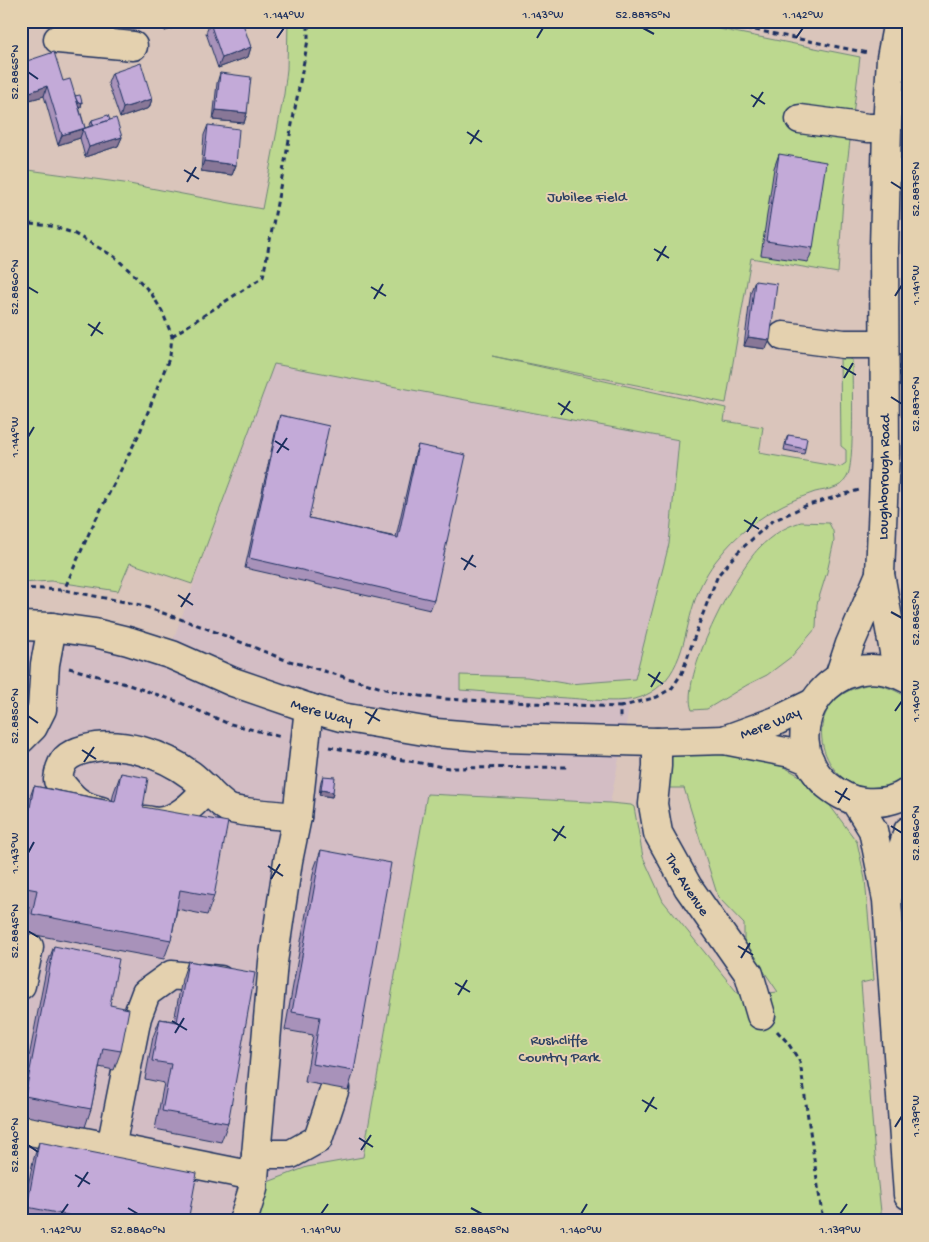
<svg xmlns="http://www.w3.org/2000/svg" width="929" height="1242" viewBox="0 0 929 1242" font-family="'Gochi Hand',sans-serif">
  <rect width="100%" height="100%" fill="#dac5bb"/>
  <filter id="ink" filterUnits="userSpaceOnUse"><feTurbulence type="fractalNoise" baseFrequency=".02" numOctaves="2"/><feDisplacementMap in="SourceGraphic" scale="10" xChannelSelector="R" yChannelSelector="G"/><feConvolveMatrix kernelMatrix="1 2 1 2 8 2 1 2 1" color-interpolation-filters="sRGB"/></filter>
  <g filter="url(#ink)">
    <!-- built -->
    <polygon fill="#d3bdc4" points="274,364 680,440 669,544 635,679 610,803 427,794 361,1169 299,1221 21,1221 21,613 101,621 172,643"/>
    <!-- green -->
    <g fill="#bcd88f" stroke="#6c8476">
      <path d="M288 21H679L860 57 843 199 838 273 751 258 726 403 492 356 726 408 724 421 763 427 759 453 840 467 846 463V450L841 446 840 355 852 360C852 379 855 465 847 477 840 490 827 489 815 492 804 496 793 500 783 505 758 518 736 535 719 557 708 570 699 587 694 603 683 638 682 679 644 696 624 705 588 699 566 698 536 696 505 694 475 691L460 690V675L527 677 569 684 635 679 669 544 679 440 274 364 192 584 130 563 118 591 51 581 21 583V169L124 183 262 209 284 94 287 69Z"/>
      <path d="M801 522 829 523 833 531 834 541 827 572 817 604 816 628 791 657 767 675 747 685 707 709 692 710C679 678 735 573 759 548 771 536 784 527 801 522Z"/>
      <path d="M872 684C886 686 896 690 908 698V774C835 831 775 698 872 684Z"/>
      <polygon points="734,751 764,756 800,776 828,803 857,842 865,879 874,980 861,983 875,1156 882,1221 252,1221 260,1185 307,1167 363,1157 427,794 610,803 631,805 634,807 643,857 663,901 740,996 778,992 744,942 744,924 718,897 684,788 663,788 665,753"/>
    </g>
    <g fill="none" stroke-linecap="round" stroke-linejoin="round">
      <!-- minor casing -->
      <g stroke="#1b2f5e" stroke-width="31">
        <g id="minor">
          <polyline points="58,39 133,46"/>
          <polyline points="800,119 868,128 887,128"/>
          <polyline points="783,336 844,344 884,344"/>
          <path id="s1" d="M21 626 52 627 95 633 128 641 172 655 233 682 309 708 341 717 436 733 498 738 657 742 724 740 791 753 810 761"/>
          <polyline points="21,739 33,727 42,709 45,664 52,627"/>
          <path id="s2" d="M724 740 776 721 813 703"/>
          <path id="s3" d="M657 742V766L653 804 658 833 688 887 749 974 761 1015"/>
          <path d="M101 811C78 806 72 798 58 780 60 760 67 754 86 749 121 740 163 754 191 775 203 784 216 801 228 808 236 812 285 816 297 817"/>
          <path d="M145 820C149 820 154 822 157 822 178 821 194 803 207 789"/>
          <polyline points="21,985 29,947"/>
          <polyline points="30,1131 254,1176"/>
          <polyline points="111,1147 137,1017 146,993 171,975 220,980"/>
          <polyline points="256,1154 291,1154 318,1139 335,1088"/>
          <polyline points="243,1221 253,1189 273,962 288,861 297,817 309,708"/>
        </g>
      </g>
      <!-- major casing -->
      <g stroke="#1b2f5e" stroke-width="31">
        <g id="major">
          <polyline points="898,21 891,58 887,128 884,248 885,453 880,574 894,652 907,678"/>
          <polyline points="839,677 850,644 880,574"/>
          <path d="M908 679C835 639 768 731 827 785 838 794 850 801 864 802 879 803 895 802 908 792"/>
          <polyline points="855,801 873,830 887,900 908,1195"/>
          <polyline points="888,896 908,831"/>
        </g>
      </g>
      <!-- path -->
      <g stroke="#1b2f5e" stroke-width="3" stroke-dasharray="5 4" stroke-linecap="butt">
        <polyline points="711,21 868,53"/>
        <polyline points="663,23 664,21"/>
        <polyline points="21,223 51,226 73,233 115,257 132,273 151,293 162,311 172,336 170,356 140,432 90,531 64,590"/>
        <polyline points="172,336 263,277 308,40 308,21"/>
        <polyline points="21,588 64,590 140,605 203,627 283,659 392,691 420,696 445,699 620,707 620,718"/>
        <polyline points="69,668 126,684 176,701 227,723 281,737"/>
        <polyline points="620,707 657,697 672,688 682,673 699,624 718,575 738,552 771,522 805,506 859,490"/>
        <polyline points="329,747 449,768 568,767"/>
        <polyline points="777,1031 788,1043 800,1062 823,1221"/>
      </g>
      <!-- minor -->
      <use href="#minor" stroke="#e4d1af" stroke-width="28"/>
      <!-- major -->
      <use href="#major" stroke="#e4d1af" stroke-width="28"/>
    </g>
    <!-- wall -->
    <g fill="#a892ba" stroke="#1b2f5e">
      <polygon points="161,21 192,21 165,31"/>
      <polygon points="209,21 215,21 251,47 248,57 218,68 206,33 210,23"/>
      <polygon points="21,62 63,81 76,96 82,102 81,107 79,107 85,128 90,126 90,125 92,120 110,120 122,137 118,146 85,157 80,138 58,145 44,96 26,101 21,85"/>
      <polygon points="112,73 152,99 149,108 120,118 108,83"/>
      <polygon points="220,73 247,113 244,123 213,120 217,83"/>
      <polygon points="208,125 236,165 232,175 201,171 204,135"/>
      <polygon points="779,154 813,248 808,262 761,255 774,168"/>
      <polygon points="755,281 766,349 744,346 751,291"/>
      <polygon points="280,415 309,518 396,537 415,454 418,445 434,600 430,610 245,568 277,425"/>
      <polygon points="788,435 805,449 804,454 784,450 786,440"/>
      <polygon points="121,773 143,807 214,896 207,915 177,909 171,940 164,959 25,933 30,908 21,907 21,838 27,805 34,786 112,801 114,792"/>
      <polygon points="323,776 333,792 332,797 319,795 321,781"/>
      <polygon points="321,850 354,1071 348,1090 305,1082 313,1035 285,1030 314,869"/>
      <polygon points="54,946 110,1005 121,1051 114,1070 99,1067 91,1109 85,1127 21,1115 21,1098 47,965"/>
      <polygon points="188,961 228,1123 221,1142 155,1129 164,1083 145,1079 153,1037 160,1019 174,1021 182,979"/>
      <polygon points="39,1142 188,1221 21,1221 33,1161"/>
    </g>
    <!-- shaded-wall -->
    <g fill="#887797" stroke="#1b2f5e">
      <polygon points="168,21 192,21 165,31"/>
      <polygon points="251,47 248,57 218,68 222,58"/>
      <polygon points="47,86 44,96 26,101 30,92"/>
      <polygon points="152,99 149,108 120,118 123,108"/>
      <polygon points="82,102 81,107 74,109 76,104"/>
      <polygon points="216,110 247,113 244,123 213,120"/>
      <polygon points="85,128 83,129 80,138 58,145 62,135"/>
      <polygon points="122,137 118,146 85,157 89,147"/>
      <polygon points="204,161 236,165 232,175 201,171"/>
      <polygon points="748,337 770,340 766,349 744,346"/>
      <polygon points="321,790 333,792 332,797 319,795"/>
    </g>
    <!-- building -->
    <g fill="#c3aad8" stroke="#1b2f5e">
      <polygon points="215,21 242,21 251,47 222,58 210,23"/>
      <polygon points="54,52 63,81 70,79 85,128 62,135 47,86 30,92 21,63"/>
      <polygon points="141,63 152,99 123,108 112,73"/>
      <polygon points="220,73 251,77 247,113 216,110"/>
      <polygon points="80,95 82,102 78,103 75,96"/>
      <polygon points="108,115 110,120 93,125 92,120"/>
      <polygon points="116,118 122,137 89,147 83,129"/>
      <polygon points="208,125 239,129 236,165 204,161"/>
      <polygon points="779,154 826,162 813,248 766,241"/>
      <polygon points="755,281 777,284 770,340 748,337"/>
      <polygon points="280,415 329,426 309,518 398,538 418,445 466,455 434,600 249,558"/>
      <polygon points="788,435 807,438 805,449 786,445"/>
      <polygon points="121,773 148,778 143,807 228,822 214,896 180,890 171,940 32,914 37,890 21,887 21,856 34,786 115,802"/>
      <polygon points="323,776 335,777 333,792 321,790"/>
      <polygon points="321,850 391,863 354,1071 312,1064 320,1017 292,1012"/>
      <polygon points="54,946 119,959 110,1005 129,1009 121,1051 103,1048 91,1109 25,1096"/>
      <polygon points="188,961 255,973 228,1123 162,1111 171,1064 152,1061 160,1019 177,1022"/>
      <polygon points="39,1142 197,1173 188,1221 97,1221 27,1207"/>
    </g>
  </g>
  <!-- ticks -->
  <path fill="none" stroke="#1b2f5e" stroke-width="2" d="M643 28 654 34M277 38 284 28M537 38 543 28M796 38 803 28M28 72 38 79M751 95 765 104M753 107 763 92M467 132 482 142M470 144 479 130M184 170 199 179M187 182 196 167M891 182 902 189M654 249 669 258M657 261 666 246M28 287 38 293M371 287 386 296M895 296 902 285M374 299 383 284M88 324 103 334M91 336 100 322M841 366 856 375M844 378 853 363M891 397 902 404M558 403 573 413M561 415 570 401M28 437 34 427M275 441 289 450M277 453 287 438M744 520 759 529M747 532 757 517M461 558 476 567M464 570 473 555M178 595 193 605M181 607 190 593M891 612 902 618M648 674 663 684M651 687 660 672M895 711 902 701M365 712 380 721M28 716 38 723M368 724 377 709M82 750 96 759M84 762 94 747M835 791 850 800M838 803 847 788M891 826 902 833M552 829 566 838M554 841 564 826M28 853 34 842M268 866 283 876M271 879 280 864M28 931 38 937M738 946 753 955M741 958 750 943M455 983 470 992M458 995 467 980M172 1021 187 1030M175 1033 184 1018M642 1100 657 1109M645 1112 654 1097M895 1127 902 1116M359 1138 373 1147M28 1145 38 1152M361 1150 371 1135M75 1175 90 1184M78 1187 88 1172M128 1208 138 1214M471 1208 482 1214M61 1214 68 1204M321 1214 328 1204M581 1214 587 1204M840 1214 847 1204"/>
  <g text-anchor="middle" stroke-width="4" stroke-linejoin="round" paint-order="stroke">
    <!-- park labels -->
    <g font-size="15" fill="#2b4063" stroke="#e4d1af">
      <text x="587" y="201">Jubilee Field</text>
      <text x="559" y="1044">Rushcliffe<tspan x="559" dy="17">Country Park</tspan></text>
    </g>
    <!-- street labels -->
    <g font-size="15" fill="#1b2f5e" stroke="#e4d1af">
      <text transform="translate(883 477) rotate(-89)" y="5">Loughborough Road</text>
      <text dy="5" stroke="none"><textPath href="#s1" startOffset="315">Mere Way</textPath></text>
      <text dy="5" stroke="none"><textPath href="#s2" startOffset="49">Mere Way</textPath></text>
      <text dy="5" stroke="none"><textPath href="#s3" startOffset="151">The Avenue</textPath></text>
    </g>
  </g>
  <!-- margin -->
  <rect width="929" height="1242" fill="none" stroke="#e4d1af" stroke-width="55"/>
  <rect x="28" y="28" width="874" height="1186" fill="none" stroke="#1b2f5e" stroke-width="2"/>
  <g font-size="12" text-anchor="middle" fill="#1b2f5e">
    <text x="284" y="18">1.144°W</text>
    <text x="543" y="18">1.143°W</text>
    <text x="643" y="18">52.8875°N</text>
    <text x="803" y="18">1.142°W</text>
    <text transform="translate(14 72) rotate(-90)" y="4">52.8865°N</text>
    <text transform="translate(915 189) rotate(-90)" y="4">52.8875°N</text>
    <text transform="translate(915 285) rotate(-90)" y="4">1.141°W</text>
    <text transform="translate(14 287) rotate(-90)" y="4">52.8860°N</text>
    <text transform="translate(915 404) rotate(-90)" y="4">52.8870°N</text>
    <text transform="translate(14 437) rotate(-90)" y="4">1.144°W</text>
    <text transform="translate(915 618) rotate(-90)" y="4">52.8865°N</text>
    <text transform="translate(915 701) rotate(-90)" y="4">1.140°W</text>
    <text transform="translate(14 716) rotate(-90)" y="4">52.8850°N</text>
    <text transform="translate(915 833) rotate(-90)" y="4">52.8860°N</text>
    <text transform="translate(14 853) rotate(-90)" y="4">1.143°W</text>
    <text transform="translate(14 931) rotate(-90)" y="4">52.8845°N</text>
    <text transform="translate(915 1116) rotate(-90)" y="4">1.139°W</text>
    <text transform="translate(14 1145) rotate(-90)" y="4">52.8840°N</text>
    <text x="61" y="1233">1.142°W</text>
    <text x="138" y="1233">52.8840°N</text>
    <text x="321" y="1233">1.141°W</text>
    <text x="482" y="1233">52.8845°N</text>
    <text x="581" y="1233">1.140°W</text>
    <text x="840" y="1233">1.139°W</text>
  </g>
</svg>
